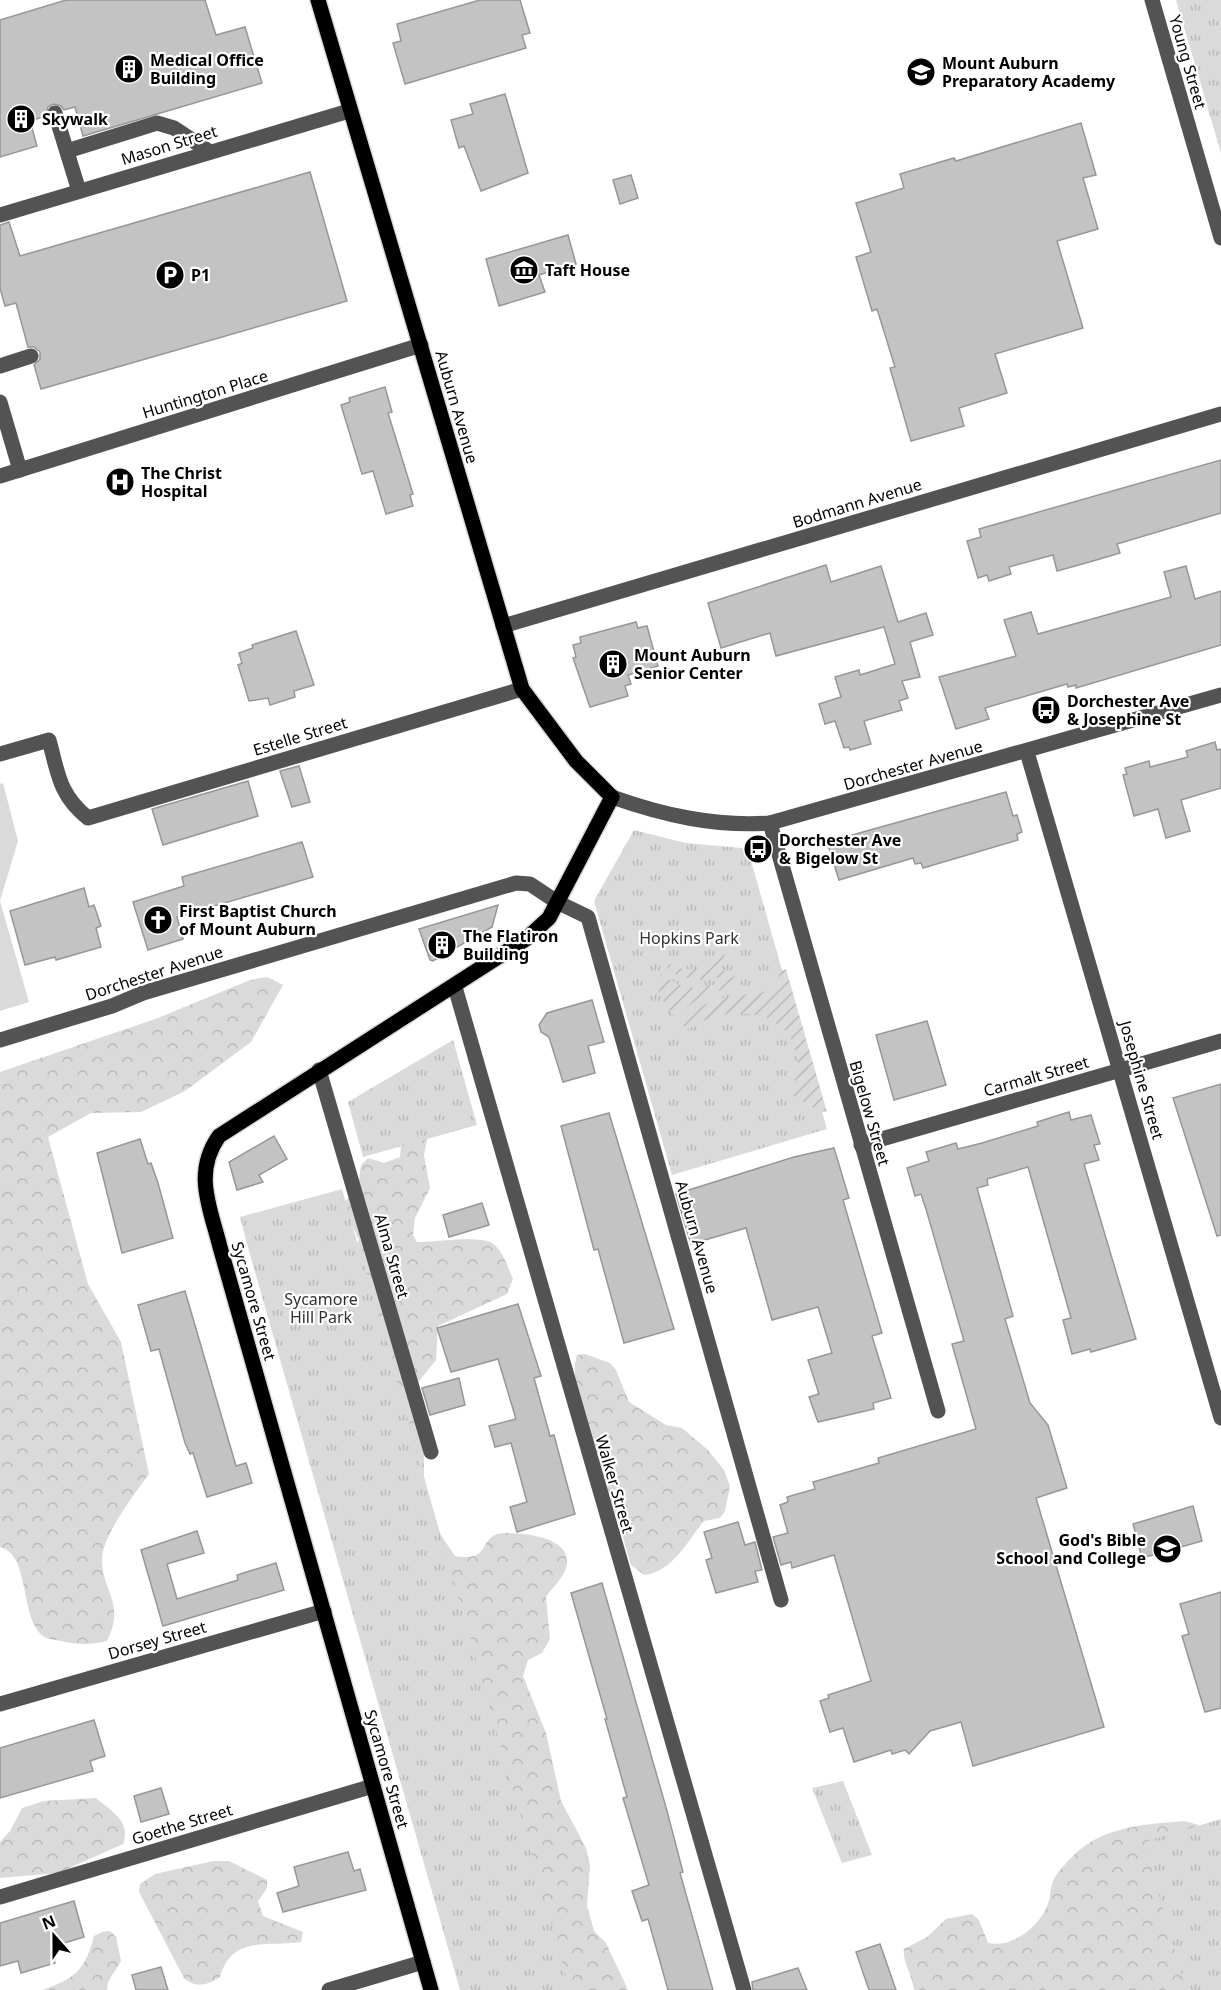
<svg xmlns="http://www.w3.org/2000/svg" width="1221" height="1990" viewBox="0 0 1221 1990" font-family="'Noto Sans',sans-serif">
  <defs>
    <pattern id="forest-crowns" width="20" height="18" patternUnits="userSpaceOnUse" patternTransform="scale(1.5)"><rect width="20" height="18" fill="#dadada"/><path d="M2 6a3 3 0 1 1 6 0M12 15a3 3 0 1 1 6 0" fill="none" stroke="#b9b9b9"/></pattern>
    <pattern id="park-tufts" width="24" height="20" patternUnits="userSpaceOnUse" patternTransform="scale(1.5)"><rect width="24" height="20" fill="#dadada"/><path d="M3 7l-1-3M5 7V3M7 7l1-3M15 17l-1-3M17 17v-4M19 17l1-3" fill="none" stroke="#b9b9b9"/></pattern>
    <pattern id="garden-furrows" width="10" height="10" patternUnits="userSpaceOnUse" patternTransform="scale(1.5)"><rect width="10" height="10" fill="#dadada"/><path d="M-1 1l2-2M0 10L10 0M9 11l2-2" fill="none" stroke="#b9b9b9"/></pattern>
  </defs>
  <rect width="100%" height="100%" fill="#fff"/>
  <!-- grass -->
  <polygon fill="#dadada" points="3,783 18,841 0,901 29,1002 0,1011 0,784"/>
  <!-- forest -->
  <g fill="url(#forest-crowns)">
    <path d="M267 977 283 985 251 1042 185 1091 141 1112 91 1113 48 1137 88 1284 121 1342 149 1474C136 1492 102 1536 102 1559 102 1593 126 1602 107 1641 90 1645 77 1645 61 1641 55 1640 47 1639 43 1636 19 1617 31 1555 0 1547V1072L158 1018 250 980Z"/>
    <path d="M434 1104 424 1155 430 1188 415 1218 413 1235 417 1242C434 1242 477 1235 492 1243 503 1250 508 1268 513 1279L507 1294 438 1326 436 1360 415 1386 424 1436V1478L436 1528 455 1556C494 1563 476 1534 505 1533 526 1533 578 1538 565 1571 561 1580 551 1589 546 1597L550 1639 542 1653 528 1660 523 1676 546 1733 561 1801 586 1848 590 1865 587 1906 594 1931 606 1943 628 1990H463L354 1247 359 1240 343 1205 359 1181 361 1165 368 1158 384 1163 400 1157 404 1113Z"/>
    <path d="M585 1354 610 1363 616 1370 629 1402 666 1425 682 1428 708 1450 724 1470 730 1486 725 1511 720 1518 704 1521C688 1540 673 1572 644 1575L631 1565C626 1550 623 1535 618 1520 605 1484 565 1390 577 1355Z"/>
    <path d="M96 1798C111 1811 132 1822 123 1844L58 1873 0 1878V1842L10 1831 22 1808 44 1801Z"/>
    <path d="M1185 1821 1221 1832V1990H914C913 1976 902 1962 904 1949L927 1937 946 1919 972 1914 979 1920 988 1943C1013 1948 1039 1927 1048 1904 1051 1896 1050 1885 1055 1877 1060 1869 1069 1860 1076 1853 1105 1826 1148 1824 1185 1821Z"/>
    <path d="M213 1861H229L267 1880V1888L258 1901 263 1916 303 1932 301 1942C266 1947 232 1935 220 1977 207 1985 197 1989 184 1978L139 1892 140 1884 155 1874Z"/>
    <path d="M110 1931 116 1937 121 1961 108 1982 107 1990H42C75 1979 85 1970 94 1936L102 1932Z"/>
  </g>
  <!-- park -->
  <g fill="url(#park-tufts)">
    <polygon points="1176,0 1221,0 1221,153"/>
    <polygon points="634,830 686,843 742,848 750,857 827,1129 672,1175 594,901"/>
    <polygon points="453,1040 477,1125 363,1157 348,1102"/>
    <polygon points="342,1189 544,1898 570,1990 460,1990 247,1244 240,1217"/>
    <polygon points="843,1781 872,1855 842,1863 812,1788"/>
    <polygon points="1221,1819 1221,1990 1186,1990 1144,1842"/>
  </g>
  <!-- garden -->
  <g fill="url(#garden-furrows)">
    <path d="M720 949 725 955 720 965 727 975C704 983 687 980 666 970L669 964C689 975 709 970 720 949Z"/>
    <path d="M786 969 827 1112 819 1111 791 1094C793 1084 798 1072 798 1063 793 1004 724 1004 686 1030L681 1020C695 1009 709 1001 726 997 748 991 773 1001 780 972Z"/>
    <path d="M662 973C685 996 711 988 737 975L741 984C715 990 694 999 675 1017 666 1005 649 987 662 973Z"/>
  </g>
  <!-- building -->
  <g fill="#c3c3c3" stroke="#979797" stroke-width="1.5">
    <polygon points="66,0 205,0 216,35 245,27 262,83 83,136 75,107 64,110 61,106 53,104 48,107 46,116 30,121 37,146 0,157 0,20"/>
    <polygon points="480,0 520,0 530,33 522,35 526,48 405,84 393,43 401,41 397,24"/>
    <polygon points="505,94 528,173 481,191 464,146 459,148 451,120 473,114 470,104"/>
    <polygon points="1081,123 1096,175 1083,178 1098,229 1057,241 1083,328 995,354 1007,393 959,408 964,426 911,441 890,368 895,367 877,309 872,311 856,257 871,252 856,203 904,188 900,174 954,158 956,161"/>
    <polygon points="310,172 347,301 41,389 34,365 40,359 40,352 34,347 28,347 16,303 5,306 0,288 0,225 9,222 20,256"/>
    <polygon points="631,175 638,198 620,204 613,180"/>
    <polygon points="568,235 576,264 539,275 545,292 499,306 486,259"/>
    <polygon points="385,387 392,412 388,413 413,494 410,495 413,506 386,514 373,471 362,474 341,405 350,402 349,398"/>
    <polygon points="1221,460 1221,513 1117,544 1120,553 1093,561 1057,571 1053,555 1009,567 1011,574 989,581 987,575 978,578 967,541 981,537 979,529"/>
    <polygon points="826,565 831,582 881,566 898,622 926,613 933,635 910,642 920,677 902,681 908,698 899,701 902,710 864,721 871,744 850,750 849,747 844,748 835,721 825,724 819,704 841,697 835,677 859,670 860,675 895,664 884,627 776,656 770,633 721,648 708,603"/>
    <polygon points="1186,566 1195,599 1221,591 1221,645 1076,688 1076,685 1068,687 1067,684 985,708 989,719 956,729 939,677 1016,656 1004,620 1031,612 1038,634 1171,597 1164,572"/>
    <polygon points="636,622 638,628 647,626 658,666 628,675 631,684 625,686 628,696 590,707 573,658 576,657 573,645 581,643 580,637"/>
    <polygon points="296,631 314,685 294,691 295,697 270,705 268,698 249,701 238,665 242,663 239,653 253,648 252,645"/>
    <polygon points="1215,742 1217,750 1221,749 1221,788 1181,800 1190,831 1166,838 1158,809 1134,816 1123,775 1127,774 1125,768 1149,761 1150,767 1188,757 1186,751"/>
    <polygon points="299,766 310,802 292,807 280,771"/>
    <polygon points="248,781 258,816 163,845 152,809"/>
    <polygon points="1006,792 1013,816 1017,815 1022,832 1017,834 1018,840 923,868 921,863 915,864 913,858 839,880 827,842"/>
    <polygon points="302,842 313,877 177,917 183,939 148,950 133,902 184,886 182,877"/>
    <polygon points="84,888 89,907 94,905 101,926 96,928 101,947 56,960 55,957 25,965 10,911"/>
    <polygon points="498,905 492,927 433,961 430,960 419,929"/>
    <polygon points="592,1000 604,1042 588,1046 595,1073 563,1082 549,1037 541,1032 539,1025 547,1013"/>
    <polygon points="927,1021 946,1085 894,1100 876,1035"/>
    <polygon points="1221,1084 1221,1235 1217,1236 1173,1098"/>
    <polygon points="1069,1112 1071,1120 1091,1115 1100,1144 1094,1145 1099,1160 1084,1164 1136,1339 1091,1352 1090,1349 1072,1354 1063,1320 1071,1318 1028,1167 987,1179 988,1185 977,1188 1013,1316 1005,1319 1030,1403 1048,1425 1067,1488 1036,1498 1104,1727 973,1766 961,1722 930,1731 909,1754 905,1750 892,1754 891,1750 854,1762 843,1728 830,1732 820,1701 829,1698 828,1695 871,1681 834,1555 792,1568 791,1562 781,1565 773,1537 788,1533 780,1505 788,1502 787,1497 815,1489 813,1482 879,1463 878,1458 976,1429 952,1344 964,1341 926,1209 921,1194 915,1196 907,1168 929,1161 926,1152 956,1143 958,1149 982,1143 1038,1126 1037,1122"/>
    <polygon points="609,1113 674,1329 624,1343 598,1249 594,1250 561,1126"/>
    <polygon points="274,1136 287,1159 259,1175 263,1182 237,1190 229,1162"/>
    <polygon points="140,1139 148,1164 151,1163 158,1183 173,1238 122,1253 97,1153"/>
    <polygon points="834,1148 849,1198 843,1200 882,1333 872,1336 891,1398 873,1403 874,1409 818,1422 809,1397 819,1394 808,1360 832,1353 818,1307 772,1320 746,1228 691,1244 676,1194 794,1157"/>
    <polygon points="482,1203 489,1225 449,1237 443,1215"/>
    <polygon points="185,1291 236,1466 246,1463 252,1483 207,1497 193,1453 190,1454 185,1443 159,1349 151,1351 138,1305"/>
    <polygon points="518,1304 541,1376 534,1378 550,1436 554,1435 575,1514 517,1532 510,1507 527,1502 511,1443 495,1447 489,1426 516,1419 498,1359 451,1372 437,1328"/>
    <polygon points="459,1378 465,1405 430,1415 422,1388"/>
    <polygon points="1193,1506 1202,1541 1142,1558 1133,1524"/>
    <polygon points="738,1522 745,1545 755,1542 762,1570 755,1571 758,1582 716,1593 706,1560 712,1558 704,1532"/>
    <polygon points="197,1531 204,1553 167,1564 177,1599 238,1580 237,1575 276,1563 284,1590 163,1626 141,1550"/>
    <polygon points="602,1583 667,1811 683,1872 680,1873 713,1990 668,1990 648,1919 642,1921 632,1891 649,1885 623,1798 627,1797 605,1719 607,1719 571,1593"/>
    <polygon points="1221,1592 1221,1708 1205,1712 1182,1636 1189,1634 1180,1604"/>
    <polygon points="94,1720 105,1756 90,1761 93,1771 0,1798 0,1748"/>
    <polygon points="161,1788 169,1814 141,1822 134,1796"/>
    <polygon points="348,1852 354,1871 360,1869 366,1890 283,1912 277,1893 299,1886 294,1867"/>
    <polygon points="74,1901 84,1937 51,1947 55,1963 21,1973 18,1961 0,1966 0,1923"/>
    <polygon points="880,1944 896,1990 869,1990 856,1952"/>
    <polygon points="161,1967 168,1990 136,1990 132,1975"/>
    <polygon points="798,1968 807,1990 753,1990 752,1982"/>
  </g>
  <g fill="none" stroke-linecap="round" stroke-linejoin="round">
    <!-- major casing -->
    <g stroke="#dbdbdb" stroke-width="18">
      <path id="major" d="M318 0 522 689 576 761 612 797 549 918 526 939 219 1136C193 1173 210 1207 220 1247L431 1990"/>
    </g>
    <!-- minor -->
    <g stroke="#535353" stroke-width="15">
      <polyline points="1152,0 1221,238"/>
      <polyline points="55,113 79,191"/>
      <polyline points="67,151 157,123 174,128 210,152"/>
      <polyline points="0,215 349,111"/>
      <polyline points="0,366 31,356"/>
      <polyline points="0,402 20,470"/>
      <polyline points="0,476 421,345"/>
      <polyline points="503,626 1221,414"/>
      <polyline points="1027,752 1221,1418"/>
      <path d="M0 754 49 740C58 773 59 795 88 818L522 689"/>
      <path d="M612 797C663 815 715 827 770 823L1221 695"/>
      <polyline points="770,823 938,1411"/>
      <polyline points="455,987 744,1990"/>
      <polyline points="0,1040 112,1006 143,993 516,883 530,884 557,902 588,917 781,1600"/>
      <polyline points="319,1070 431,1452"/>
      <polyline points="861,1145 1221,1041"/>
      <polyline points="0,1704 324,1611"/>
      <polyline points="0,1897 373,1786"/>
      <polyline points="329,1990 423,1962"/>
    </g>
    <!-- major -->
    <use href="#major" stroke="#000" stroke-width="15"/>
  </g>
  <!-- icons -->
  <defs>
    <g id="building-disc" transform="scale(1.5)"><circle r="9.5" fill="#000" stroke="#fff"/><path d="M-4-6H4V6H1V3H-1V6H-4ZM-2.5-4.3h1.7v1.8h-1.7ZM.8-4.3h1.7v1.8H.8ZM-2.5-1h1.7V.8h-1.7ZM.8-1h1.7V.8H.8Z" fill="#fff"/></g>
    <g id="school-disc" transform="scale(1.5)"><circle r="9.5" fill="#000" stroke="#fff"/><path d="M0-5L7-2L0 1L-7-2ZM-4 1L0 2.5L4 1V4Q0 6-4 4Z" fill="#fff"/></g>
    <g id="museum-disc" transform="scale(1.5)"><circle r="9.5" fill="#000" stroke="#fff"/><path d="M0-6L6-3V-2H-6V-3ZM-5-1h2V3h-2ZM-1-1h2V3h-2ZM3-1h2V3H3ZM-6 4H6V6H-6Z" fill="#fff"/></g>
    <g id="parking-disc" transform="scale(1.5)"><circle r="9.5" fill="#000" stroke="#fff"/><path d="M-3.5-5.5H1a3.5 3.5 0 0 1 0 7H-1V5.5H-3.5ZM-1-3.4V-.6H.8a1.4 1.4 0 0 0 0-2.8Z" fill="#fff"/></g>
    <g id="hospital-disc" transform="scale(1.5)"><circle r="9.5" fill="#000" stroke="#fff"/><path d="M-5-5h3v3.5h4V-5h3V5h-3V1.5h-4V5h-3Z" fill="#fff"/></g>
    <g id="bus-disc" transform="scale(1.5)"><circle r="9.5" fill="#000" stroke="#fff"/><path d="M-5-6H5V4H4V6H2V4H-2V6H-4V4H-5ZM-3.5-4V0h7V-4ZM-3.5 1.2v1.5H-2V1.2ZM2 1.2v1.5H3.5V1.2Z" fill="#fff"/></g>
    <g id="church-disc" transform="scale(1.5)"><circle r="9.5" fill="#000" stroke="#fff"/><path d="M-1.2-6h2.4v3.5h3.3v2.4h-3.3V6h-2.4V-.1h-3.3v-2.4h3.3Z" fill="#fff"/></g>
    <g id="university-disc" transform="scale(1.5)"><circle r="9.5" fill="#000" stroke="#fff"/><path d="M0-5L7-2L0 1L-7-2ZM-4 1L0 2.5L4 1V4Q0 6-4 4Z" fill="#fff"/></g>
  </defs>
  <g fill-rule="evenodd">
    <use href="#building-disc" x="129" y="69"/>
    <use href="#school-disc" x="921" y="72"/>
    <use href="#building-disc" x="21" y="119"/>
    <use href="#museum-disc" x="524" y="270"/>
    <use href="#parking-disc" x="170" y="275"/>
    <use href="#hospital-disc" x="120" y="482"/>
    <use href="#building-disc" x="613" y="664"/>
    <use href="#bus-disc" x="1046" y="710"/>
    <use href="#bus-disc" x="758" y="849"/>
    <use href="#church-disc" x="158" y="920"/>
    <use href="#building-disc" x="442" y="945"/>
    <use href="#university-disc" x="1167" y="1549"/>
  </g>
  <g text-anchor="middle" stroke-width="4.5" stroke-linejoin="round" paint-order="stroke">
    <!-- poi labels -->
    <g font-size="16" font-weight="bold" fill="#000" stroke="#fff" text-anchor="start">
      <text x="150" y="66">Medical Office<tspan x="150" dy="18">Building</tspan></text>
      <text x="942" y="69">Mount Auburn<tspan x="942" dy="18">Preparatory Academy</tspan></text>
      <text x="42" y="125">Skywalk</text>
      <text x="545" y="276">Taft House</text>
      <text x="191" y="281">P1</text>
      <text x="141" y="479">The Christ<tspan x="141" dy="18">Hospital</tspan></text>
      <text x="634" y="661">Mount Auburn<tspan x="634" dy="18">Senior Center</tspan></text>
      <text x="1067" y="707">Dorchester Ave<tspan x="1067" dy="18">&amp; Josephine St</tspan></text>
      <text x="779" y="846">Dorchester Ave<tspan x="779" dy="18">&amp; Bigelow St</tspan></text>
      <text x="179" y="917">First Baptist Church<tspan x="179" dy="18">of Mount Auburn</tspan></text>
      <text x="463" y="942">The Flatiron<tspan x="463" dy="18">Building</tspan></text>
      <text x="1146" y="1546" text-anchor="end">God's Bible<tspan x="1146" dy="18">School and College</tspan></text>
    </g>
    <!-- street labels -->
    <g font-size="16" fill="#000" stroke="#fff">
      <text transform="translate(1188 62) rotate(74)" y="6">Young Street</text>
      <text transform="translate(169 145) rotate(-17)" y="6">Mason Street</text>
      <text transform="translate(205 394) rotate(-17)" y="6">Huntington Place</text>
      <text transform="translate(457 407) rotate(74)" y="6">Auburn Avenue</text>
      <text transform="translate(857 503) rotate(-17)" y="6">Bodmann Avenue</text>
      <text transform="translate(300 736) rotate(-17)" y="6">Estelle Street</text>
      <text transform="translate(913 765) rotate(-16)" y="6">Dorchester Avenue</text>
      <text transform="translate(154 973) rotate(-18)" y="6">Dorchester Avenue</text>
      <text transform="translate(1036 1076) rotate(-16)" y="6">Carmalt Street</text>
      <text transform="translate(1142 1080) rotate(74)" y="6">Josephine Street</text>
      <text transform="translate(870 1113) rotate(74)" y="6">Bigelow Street</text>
      <text transform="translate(697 1237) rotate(74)" y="6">Auburn Avenue</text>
      <text transform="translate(392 1256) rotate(74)" y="6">Alma Street</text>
      <text transform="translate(254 1301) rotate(74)" y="6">Sycamore Street</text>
      <text transform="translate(615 1484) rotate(74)" y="6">Walker Street</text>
      <text transform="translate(157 1640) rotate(-16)" y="6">Dorsey Street</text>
      <text transform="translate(387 1769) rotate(74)" y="6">Sycamore Street</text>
      <text transform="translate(182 1824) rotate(-17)" y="6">Goethe Street</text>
    </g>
    <!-- park labels -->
    <g font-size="16" fill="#313131" stroke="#fff">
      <text x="689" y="944">Hopkins Park</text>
      <text x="321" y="1305">Sycamore<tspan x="321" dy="18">Hill Park</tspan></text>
    </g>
  </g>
  <!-- north arrow -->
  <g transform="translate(54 1936) rotate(339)" stroke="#ffffff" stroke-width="4.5" paint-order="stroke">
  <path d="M0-4.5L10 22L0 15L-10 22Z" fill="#000000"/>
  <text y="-9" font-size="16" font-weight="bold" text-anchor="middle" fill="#000000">N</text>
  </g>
</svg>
